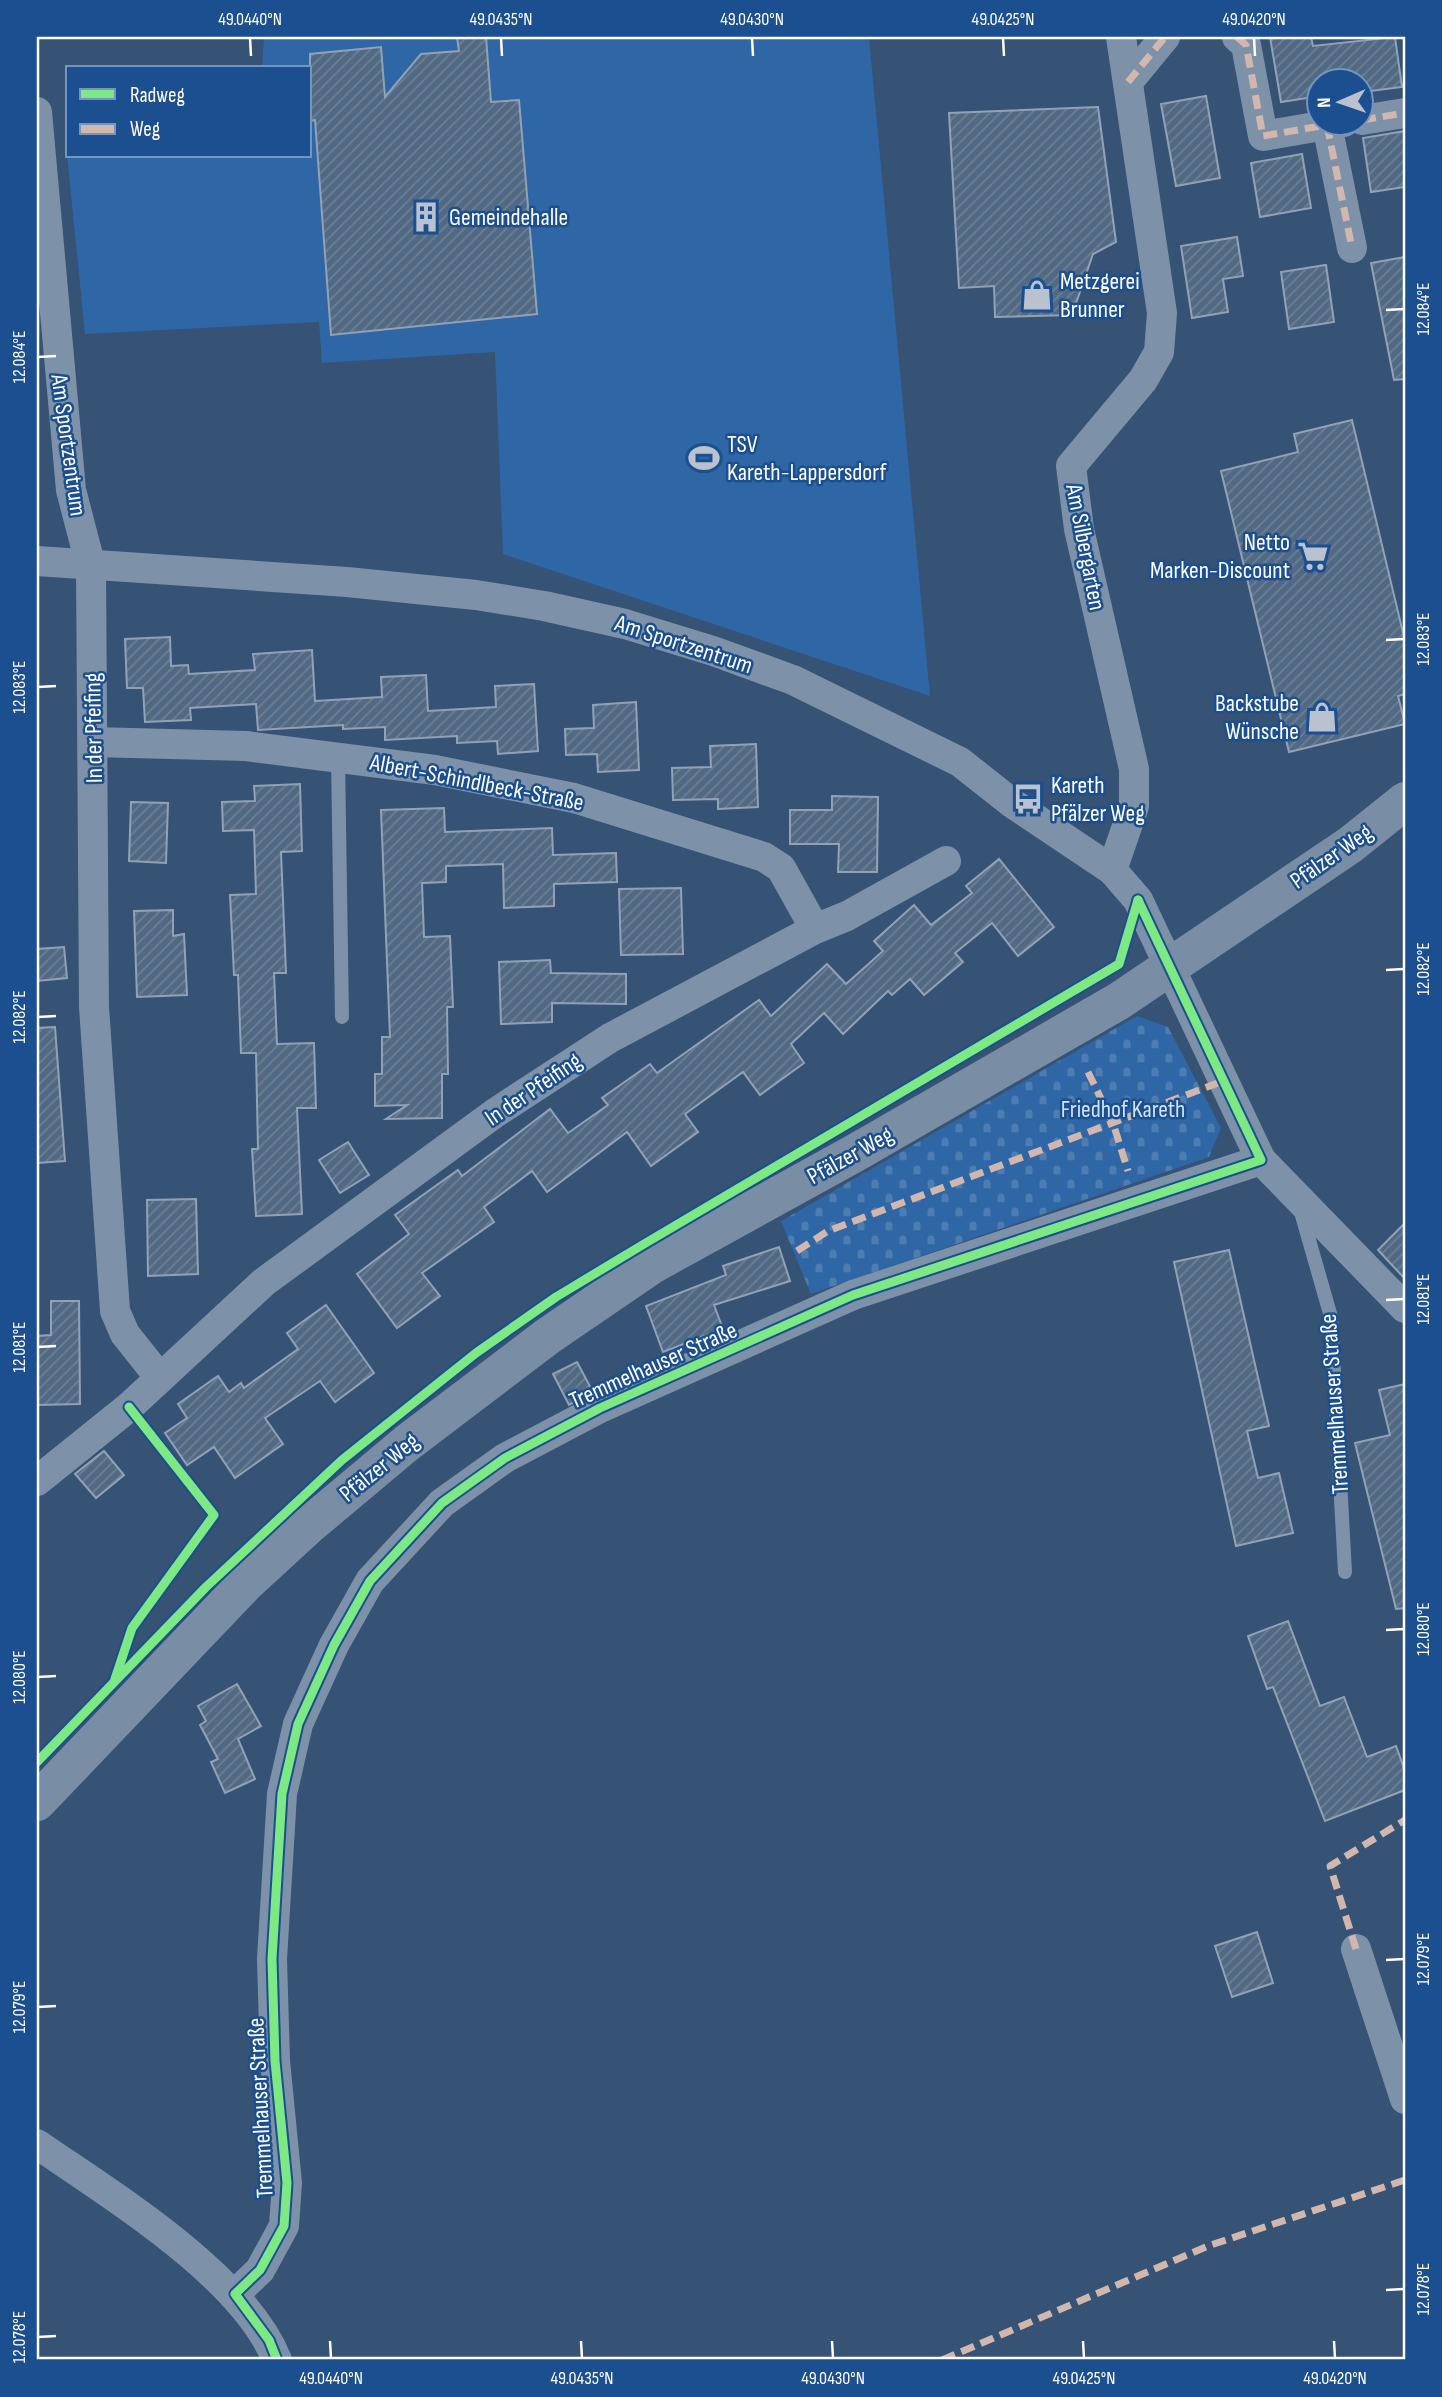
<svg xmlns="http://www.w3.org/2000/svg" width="1442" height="2397" viewBox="0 0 1442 2397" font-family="'Sofia Sans Condensed',sans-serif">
  <defs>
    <pattern id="cemetery-stones" width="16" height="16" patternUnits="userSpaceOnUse" patternTransform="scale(1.75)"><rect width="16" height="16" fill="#2f66a5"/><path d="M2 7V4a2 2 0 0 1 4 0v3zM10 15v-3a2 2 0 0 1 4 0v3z" fill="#4e7db2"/></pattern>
    <pattern id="building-hatch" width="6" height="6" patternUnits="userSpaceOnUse" patternTransform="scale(1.75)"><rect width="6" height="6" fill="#526984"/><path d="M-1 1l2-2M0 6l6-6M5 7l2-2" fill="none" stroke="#6c8096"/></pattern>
  </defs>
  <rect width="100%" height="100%" fill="#365274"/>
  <!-- grass -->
  <polygon fill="#2f66a5" points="264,37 869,37 930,696 503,554 495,352 322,363 319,322 85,334 67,155 310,156 310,68 262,68"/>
  <!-- cemetery -->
  <polygon fill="url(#cemetery-stones)" points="1137,1016 1168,1027 1221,1128 1209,1157 811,1294 781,1221"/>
  <!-- building -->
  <g fill="url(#building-hatch)" stroke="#92a2b6" stroke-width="2">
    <polygon points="457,37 486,37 491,102 519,100 537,314 331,335 315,120 310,121 310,54 381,47 385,97 421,54 459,51"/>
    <polygon points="1270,37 1311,37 1313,46 1395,37 1402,87 1362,92 1362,80 1320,80 1320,96 1281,102"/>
    <polygon points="1206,96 1220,178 1176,186 1161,104"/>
    <polygon points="1098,107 1116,242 1093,254 1072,315 995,317 994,286 959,288 949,113"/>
    <polygon points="1405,131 1405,187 1371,192 1363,138"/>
    <polygon points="1302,154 1311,208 1260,217 1251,163"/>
    <polygon points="1237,237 1243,276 1223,279 1228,312 1192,318 1181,246"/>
    <polygon points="1405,257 1405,379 1394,380 1371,263"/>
    <polygon points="1326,265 1334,322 1289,329 1281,272"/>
    <polygon points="1352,420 1405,641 1405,694 1398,696 1405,724 1289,752 1221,471 1298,452 1294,434"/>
    <polygon points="170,637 171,666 188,665 189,674 255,670 253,654 312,650 315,701 382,697 381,677 426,675 428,711 496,707 495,686 534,684 538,751 498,754 497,741 457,743 457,736 385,740 385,727 343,729 343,725 258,730 256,704 190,708 191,720 145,722 143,688 127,688 125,639"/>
    <polygon points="636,702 639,770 598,772 597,754 566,755 565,729 594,728 593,705"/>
    <polygon points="756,744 758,807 718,809 718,799 673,800 672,768 711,767 710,746"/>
    <polygon points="300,784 302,851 281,852 286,973 274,973 277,1044 314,1043 316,1108 297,1108 302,1214 256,1216 252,1149 258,1149 256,1053 241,1053 238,975 234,975 230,895 256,894 254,830 223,831 222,802 255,801 254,786"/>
    <polygon points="832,796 878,797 877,872 838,872 839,844 790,844 790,810 832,810"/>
    <polygon points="131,802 168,803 166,863 129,861"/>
    <polygon points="444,808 445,832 552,828 553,855 616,853 617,882 554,884 554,906 504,908 503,864 446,866 446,882 422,883 424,937 450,936 453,1007 447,1007 448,1074 442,1074 442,1118 386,1119 407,1105 375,1106 375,1074 382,1074 382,1037 390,1037 381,810"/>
    <polygon points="999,859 1054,927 1018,956 992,923 955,953 963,962 924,995 910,979 892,995 888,991 843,1034 824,1013 791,1044 804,1063 760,1095 743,1072 685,1114 698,1132 651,1166 627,1132 547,1192 532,1171 484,1207 494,1222 422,1273 440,1296 397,1328 357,1274 409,1234 395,1215 458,1170 462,1176 550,1109 568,1133 608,1105 602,1098 650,1064 657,1073 759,1000 771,1016 827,964 846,984 883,951 874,941 914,905 931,925 972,893 966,886"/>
    <polygon points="681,888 683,954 621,955 619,889"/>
    <polygon points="173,910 173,936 184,934 187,995 137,997 134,911"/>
    <polygon points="64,947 67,978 37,981 37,949"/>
    <polygon points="550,960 551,973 626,974 626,1004 552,1003 552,1022 501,1024 499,962"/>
    <polygon points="55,1027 65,1161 37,1163 37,1028"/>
    <polygon points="348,1142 369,1175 340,1193 319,1160"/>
    <polygon points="196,1199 198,1274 148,1276 147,1200"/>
    <polygon points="1405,1223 1405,1279 1378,1250"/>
    <polygon points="779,1247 790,1281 714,1305 723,1329 663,1352 646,1306 726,1275 723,1266"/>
    <polygon points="1229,1250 1269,1426 1247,1431 1258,1478 1279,1473 1293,1533 1236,1546 1174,1262"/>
    <polygon points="51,1301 79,1301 80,1404 37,1405 37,1336 51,1335"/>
    <polygon points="326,1305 374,1373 335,1402 320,1381 265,1418 283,1444 235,1478 214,1447 187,1465 165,1433 187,1418 178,1404 218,1376 229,1392 241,1383 244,1388 298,1349 287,1333"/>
    <polygon points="577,1362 593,1392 569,1405 553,1374"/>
    <polygon points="1405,1384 1405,1608 1396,1609 1355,1443 1390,1435 1379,1390"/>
    <polygon points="104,1451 124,1475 96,1498 75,1474"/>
    <polygon points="1288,1621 1320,1706 1344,1697 1367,1757 1396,1746 1405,1771 1405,1790 1325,1821 1273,1687 1267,1689 1248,1636"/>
    <polygon points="237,1684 261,1726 238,1739 255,1779 225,1793 211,1762 218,1759 200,1725 206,1721 198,1706"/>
    <polygon points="1257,1932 1273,1983 1232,1997 1215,1946"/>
  </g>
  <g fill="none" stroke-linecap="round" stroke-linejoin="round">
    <!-- lane -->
    <g stroke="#7d92a8" stroke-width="14">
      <polyline points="338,758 342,1017"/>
      <polyline points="1301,1212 1331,1317 1345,1572"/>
    </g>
    <!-- street -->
    <g stroke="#7d92a8" stroke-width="30">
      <polyline points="1237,37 1246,45 1263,136 1344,122"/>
      <polyline points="1128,82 1165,37"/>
      <polyline points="37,112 71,490 91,567 94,1007 115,1311 125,1334 160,1378"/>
      <polyline points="1362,120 1405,113"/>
      <polyline points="1327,125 1352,248"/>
      <polyline points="37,561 347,582 476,595 544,606 625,624 713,651 793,680 960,762 1012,803 1112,870 1138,900 1261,1160 1405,1308"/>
      <polyline points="93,742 246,746 435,770 574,798 764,857 781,868 815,929"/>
      <polyline points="1112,870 1134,806 1134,769 1079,529 1071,466 1143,380 1159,352 1162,313 1121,37"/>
      <polyline points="37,1481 129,1407 264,1282 495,1113 610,1038 815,929 847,916 946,861"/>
      <polyline points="1356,1949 1405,2099"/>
      <path d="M37 2144C112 2196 243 2275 277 2360"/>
      <polyline points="235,2294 260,2270 284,2226 287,2183 275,2061 272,1959 282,1794 298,1724 334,1645 370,1581 442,1503 505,1458 600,1408 853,1295 1261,1160"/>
    </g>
    <!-- secondary -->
    <polyline stroke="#798da4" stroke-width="38" points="37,1802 246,1583 308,1526 407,1443 548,1336 652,1265 855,1153 1119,1001 1350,845 1405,801"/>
    <!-- quiet -->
    <g stroke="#d1b7ad" stroke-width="7" stroke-dasharray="14 7" stroke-linecap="butt">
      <polyline points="1237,37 1246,45 1263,136 1344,122"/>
      <polyline points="1128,82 1165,37"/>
      <polyline points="1362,120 1405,113"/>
      <polyline points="1327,125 1352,248"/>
      <polyline points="1088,1072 1113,1123 1128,1171"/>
      <polyline points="797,1251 828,1231 1223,1081"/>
      <polyline points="1356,1949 1330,1866 1405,1820"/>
      <polyline points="942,2360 1208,2246 1405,2180"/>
    </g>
    <!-- cycleway casing -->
    <g stroke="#1b4f8f" stroke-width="13">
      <g id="cycleway">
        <polyline points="115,1679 132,1628 214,1515 129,1407"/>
        <polyline points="37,1762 206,1587 342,1460 476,1353 556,1297 644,1244 1119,964 1138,900"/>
        <polyline points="277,2360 269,2340 235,2294 260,2270 284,2226 287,2183 275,2061 272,1959 282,1794 298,1724 334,1645 370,1581 442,1503 505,1458 600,1408 853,1295 1261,1160 1138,900"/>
      </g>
    </g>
    <!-- cycleway -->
    <use href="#cycleway" stroke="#7ce984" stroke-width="9"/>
  </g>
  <!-- ticks -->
  <path fill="none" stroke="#fff" stroke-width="2.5" d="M250 38 251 56M501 38 502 56M752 38 753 56M1003 38 1004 56M1254 38 1255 56M1386 310 1404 309M38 357 56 356M1386 640 1404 639M38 687 56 686M1386 970 1404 969M38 1017 56 1016M1386 1300 1404 1299M38 1347 56 1346M1386 1630 1404 1629M38 1677 56 1676M1386 1960 1404 1959M38 2007 56 2006M1386 2290 1404 2289M38 2337 56 2336M330 2341 331 2358M581 2341 582 2358M832 2341 833 2358M1083 2341 1084 2358M1334 2341 1335 2358"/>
  <!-- icons -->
  <defs>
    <g id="building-bare" transform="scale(2.415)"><path d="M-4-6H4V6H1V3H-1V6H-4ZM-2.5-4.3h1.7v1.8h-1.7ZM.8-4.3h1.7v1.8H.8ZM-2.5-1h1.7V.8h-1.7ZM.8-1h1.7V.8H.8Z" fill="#b9c2ce" stroke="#1b4f8f" stroke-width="2.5" paint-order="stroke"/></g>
    <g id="shop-bare" transform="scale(2.415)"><path d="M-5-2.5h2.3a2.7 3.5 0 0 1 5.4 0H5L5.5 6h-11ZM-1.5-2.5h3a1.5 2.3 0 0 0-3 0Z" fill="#b9c2ce" stroke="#1b4f8f" stroke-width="2.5" paint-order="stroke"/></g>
    <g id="stadium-bare" transform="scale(2.415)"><path d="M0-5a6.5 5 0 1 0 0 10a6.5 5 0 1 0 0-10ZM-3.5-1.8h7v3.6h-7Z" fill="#b9c2ce" stroke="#1b4f8f" stroke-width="2.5" paint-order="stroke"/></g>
    <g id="supermarket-bare" transform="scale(2.415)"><path d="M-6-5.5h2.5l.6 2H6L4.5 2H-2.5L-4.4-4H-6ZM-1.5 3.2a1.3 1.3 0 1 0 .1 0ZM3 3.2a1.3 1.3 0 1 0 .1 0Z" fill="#b9c2ce" stroke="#1b4f8f" stroke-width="2.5" paint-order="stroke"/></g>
    <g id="bus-bare" transform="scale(2.415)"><path d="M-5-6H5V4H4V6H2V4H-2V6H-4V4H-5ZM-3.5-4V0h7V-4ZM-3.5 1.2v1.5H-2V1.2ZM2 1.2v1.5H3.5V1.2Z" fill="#b9c2ce" stroke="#1b4f8f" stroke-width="2.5" paint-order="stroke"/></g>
  </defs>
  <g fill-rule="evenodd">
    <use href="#building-bare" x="426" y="217"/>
    <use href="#shop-bare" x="1037" y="295"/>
    <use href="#stadium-bare" x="704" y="458"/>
    <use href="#supermarket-bare" x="1313" y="556"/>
    <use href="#shop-bare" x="1322" y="717"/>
    <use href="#bus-bare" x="1028" y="799"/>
  </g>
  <g text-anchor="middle" stroke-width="5" stroke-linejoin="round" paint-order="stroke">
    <!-- poi labels -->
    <g font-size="24" fill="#fff" stroke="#1b4f8f" text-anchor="start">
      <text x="449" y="225">Gemeindehalle</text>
      <text x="1060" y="289">Metzgerei<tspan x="1060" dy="28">Brunner</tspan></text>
      <text x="727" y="452">TSV<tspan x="727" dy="28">Kareth-Lappersdorf</tspan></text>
      <text x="1290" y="550" text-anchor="end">Netto<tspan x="1290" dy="28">Marken-Discount</tspan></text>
      <text x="1299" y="711" text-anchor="end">Backstube<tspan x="1299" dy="28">Wünsche</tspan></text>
      <text x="1051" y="793">Kareth<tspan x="1051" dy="28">Pfälzer Weg</tspan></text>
    </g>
    <!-- street labels -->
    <g font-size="24" fill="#fff" stroke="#1b4f8f">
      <text transform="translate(69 445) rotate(82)" y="8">Am Sportzentrum</text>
      <text transform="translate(1086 547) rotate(79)" y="8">Am Silbergarten</text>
      <text transform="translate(684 644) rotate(18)" y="8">Am Sportzentrum</text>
      <text transform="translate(93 728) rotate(-91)" y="8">In der Pfeifing</text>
      <text transform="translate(477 782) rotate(11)" y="8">Albert-Schindlbeck-Straße</text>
      <text transform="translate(1331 856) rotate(-35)" y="8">Pfälzer Weg</text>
      <text transform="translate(533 1089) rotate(-34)" y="8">In der Pfeifing</text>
      <text transform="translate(850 1155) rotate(-29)" y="8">Pfälzer Weg</text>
      <text transform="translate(653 1365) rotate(-24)" y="8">Tremmelhauser Straße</text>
      <text transform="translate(1334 1404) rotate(-94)" y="8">Tremmelhauser Straße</text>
      <text transform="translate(379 1467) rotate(-39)" y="8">Pfälzer Weg</text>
      <text transform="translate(260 2108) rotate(-93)" y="8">Tremmelhauser Straße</text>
    </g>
    <!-- park labels -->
    <g font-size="24" fill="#cfe3fa" stroke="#1b4f8f">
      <text x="1123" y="1117">Friedhof Kareth</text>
    </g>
  </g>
  <!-- border -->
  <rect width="1442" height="2397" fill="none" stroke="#1b4f8f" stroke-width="77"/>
  <!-- legend -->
  <rect x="66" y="66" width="245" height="91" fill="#1b4f8f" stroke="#7695bc" stroke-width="2"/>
  <rect x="80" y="89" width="35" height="10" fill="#7ce984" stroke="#7695bc" stroke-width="2"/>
  <text x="130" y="102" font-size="21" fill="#ffffff">Radweg</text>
  <rect x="80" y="124" width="35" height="10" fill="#d1b7ad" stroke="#7695bc" stroke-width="2"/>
  <text x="130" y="136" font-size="21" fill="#ffffff">Weg</text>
  <!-- north arrow -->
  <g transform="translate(1340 102) rotate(268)"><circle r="33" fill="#1b4f8f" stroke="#7695bc" stroke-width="2"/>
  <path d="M0-5L12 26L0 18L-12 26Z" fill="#b9c2ce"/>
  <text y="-10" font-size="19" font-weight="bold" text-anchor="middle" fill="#ffffff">N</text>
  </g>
  <rect x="38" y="38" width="1366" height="2320" fill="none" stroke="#fff" stroke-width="2.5"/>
  <g font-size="18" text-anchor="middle" fill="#fff">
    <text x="250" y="25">49.0440°N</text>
    <text x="501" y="25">49.0435°N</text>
    <text x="752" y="25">49.0430°N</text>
    <text x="1003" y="25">49.0425°N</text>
    <text x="1254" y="25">49.0420°N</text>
    <text transform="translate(1423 309) rotate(-90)" y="6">12.084°E</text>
    <text transform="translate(19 357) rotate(-90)" y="6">12.084°E</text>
    <text transform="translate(1423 639) rotate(-90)" y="6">12.083°E</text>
    <text transform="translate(19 687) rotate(-90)" y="6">12.083°E</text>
    <text transform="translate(1423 969) rotate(-90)" y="6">12.082°E</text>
    <text transform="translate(19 1017) rotate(-90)" y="6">12.082°E</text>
    <text transform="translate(1423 1299) rotate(-90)" y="6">12.081°E</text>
    <text transform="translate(19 1347) rotate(-90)" y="6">12.081°E</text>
    <text transform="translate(1423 1629) rotate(-90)" y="6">12.080°E</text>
    <text transform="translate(19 1677) rotate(-90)" y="6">12.080°E</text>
    <text transform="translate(1423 1959) rotate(-90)" y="6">12.079°E</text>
    <text transform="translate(19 2007) rotate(-90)" y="6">12.079°E</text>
    <text transform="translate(1423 2289) rotate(-90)" y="6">12.078°E</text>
    <text transform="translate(19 2337) rotate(-90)" y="6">12.078°E</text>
    <text x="331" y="2384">49.0440°N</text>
    <text x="582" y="2384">49.0435°N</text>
    <text x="833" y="2384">49.0430°N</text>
    <text x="1084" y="2384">49.0425°N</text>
    <text x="1335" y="2384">49.0420°N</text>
  </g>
</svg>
